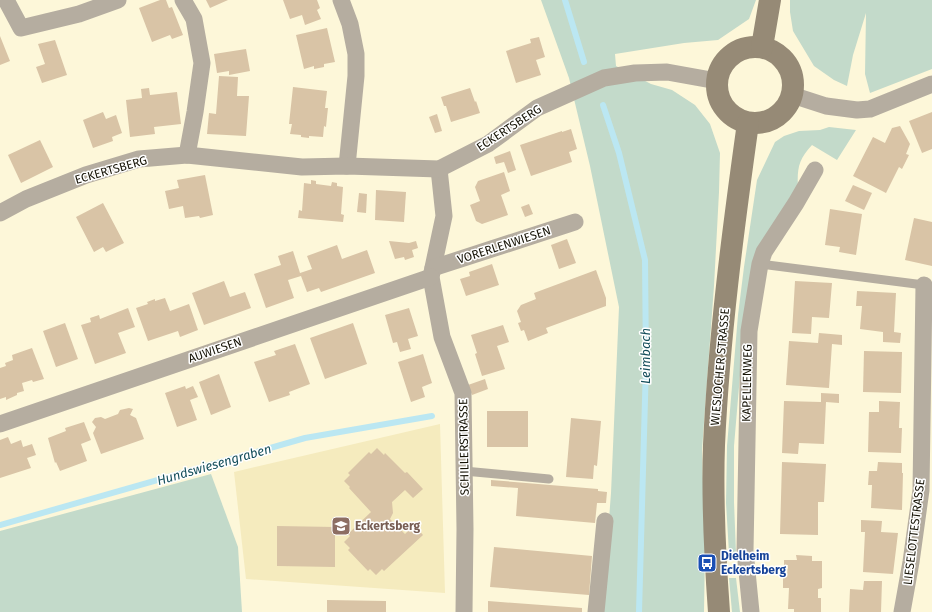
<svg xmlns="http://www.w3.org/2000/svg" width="932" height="612" viewBox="0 0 932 612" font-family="'Fira Sans',sans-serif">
  <rect width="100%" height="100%" fill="#fdf7d9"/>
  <!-- built -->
  <polygon fill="#f5ebbe" points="440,424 445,593 246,579 234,472"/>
  <!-- green -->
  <g fill="#c3daca">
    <polygon points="541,0 756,0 749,19 718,40 684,43 615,54 616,66 651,84 672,90 695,105 710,124 720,153 719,192 714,286 702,450 705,550 704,612 602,612 611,493 619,307 590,166 569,78"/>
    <polygon points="790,0 932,0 932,69 870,93 865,74 866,13 853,55 847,86 834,80 814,66 793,31 790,12"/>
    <path d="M829 127 856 130 837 160 812 145C798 160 797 169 798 189L745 316 734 446V502L736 553H729L726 503 727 446 738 315 744 267 757 180 775 142 784 136 799 131 820 130Z"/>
    <polygon points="211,474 238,547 242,612 0,612 0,531"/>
    <polygon points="729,578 736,578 740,612 732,612"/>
  </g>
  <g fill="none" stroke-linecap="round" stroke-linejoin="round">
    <!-- stream -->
    <g stroke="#bbe7f2" stroke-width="6">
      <polyline points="565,0 584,62"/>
      <polyline points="603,105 619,153 645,260 646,364 639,612"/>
      <polyline points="0,525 305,438 432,416"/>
    </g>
  </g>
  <!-- building -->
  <g fill="#d9c4a6">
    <polygon points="160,0 166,0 169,8 172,7 183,35 172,39 170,35 152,42 139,8"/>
    <polygon points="206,0 228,0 210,8"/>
    <polygon points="283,0 317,0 320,8 317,10 321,19 305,25 302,15 290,19"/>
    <polygon points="327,28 335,62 324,64 324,67 314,69 314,66 304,69 296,35"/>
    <polygon points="0,36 10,61 0,65"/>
    <polygon points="539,37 545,57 536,60 541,75 516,83 506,51 531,43 530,39"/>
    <polygon points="55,40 67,75 42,83 36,67 45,64 38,44"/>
    <polygon points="246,49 250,71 229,75 229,71 217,73 214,54"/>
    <polygon points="219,76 238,77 237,96 249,96 246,136 207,134 209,113 216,114"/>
    <polygon points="293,87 327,91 325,108 328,108 327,117 326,127 324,126 323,137 309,136 309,138 301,137 301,135 290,134 292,124 289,124"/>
    <polygon points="149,88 150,95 177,92 181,124 154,127 155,134 130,137 126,100 142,98 141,89"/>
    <polygon points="470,88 475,102 476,101 480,113 451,122 446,106 444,106 441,97"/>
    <polygon points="103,112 106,119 116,115 122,133 112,137 113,141 93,148 83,120"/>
    <polygon points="932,112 932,149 922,153 909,121"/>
    <polygon points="437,114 442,131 435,133 429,117"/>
    <polygon points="900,126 910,144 906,154 909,155 902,169 899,167 886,193 853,176 873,137 885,143 892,128"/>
    <polygon points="571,129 577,149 569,152 572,162 531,176 520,145 562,131 562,132"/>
    <polygon points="40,140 53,167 21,183 8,155"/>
    <polygon points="510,151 516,170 508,173 504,162 496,164 494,157"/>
    <polygon points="504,172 510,191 501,195 508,215 482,224 476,221 470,205 480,201 475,187 478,181"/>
    <polygon points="205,175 213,215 200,218 199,216 185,218 183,206 169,209 165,191 179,188 177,180"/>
    <polygon points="311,180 316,181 316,184 331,186 332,182 337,183 337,186 343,187 341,214 344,215 343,222 298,218 299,210 302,211 304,183 311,184"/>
    <polygon points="853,185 872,193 864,210 845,201"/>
    <polygon points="376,190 406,192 404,222 375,220"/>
    <polygon points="359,193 367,194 366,213 357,212"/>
    <polygon points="103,203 124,243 106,252 103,247 94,252 76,217"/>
    <polygon points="529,204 533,214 525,217 521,207"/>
    <polygon points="830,209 862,214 856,255 839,252 840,247 825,245"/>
    <polygon points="914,218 932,222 932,266 905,260"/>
    <polygon points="567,239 576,263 559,269 551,245"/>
    <polygon points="389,241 409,243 416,241 418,248 412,250 414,257 405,260 404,257 395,259"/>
    <polygon points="337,245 342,259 367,250 375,273 321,292 319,288 307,292 301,276 288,280 294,298 266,308 254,274 281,265 278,256 293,251 300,273 312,269 307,256"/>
    <polygon points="492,264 499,285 466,296 460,279 470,276 469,272"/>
    <polygon points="596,270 606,298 606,306 546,328 548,333 528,341 524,330 521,331 518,323 521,322 517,311 521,305 536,299 534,293"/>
    <polygon points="224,281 230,297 245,292 251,308 204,325 192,293"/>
    <polygon points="795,281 832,283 829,318 812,317 811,334 792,333"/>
    <polygon points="857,291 896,293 894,332 901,333 900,343 883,342 883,332 860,329 862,306 856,306"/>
    <polygon points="165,298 170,311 189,304 198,330 180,337 178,331 148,341 136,308 148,304 147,302 155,299 155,301"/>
    <polygon points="128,308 135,327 118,333 126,353 95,364 81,325 91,322 90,318 99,315 100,319"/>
    <polygon points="409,308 418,336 408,339 411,349 400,352 397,342 393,343 385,315"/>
    <polygon points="65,323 78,359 56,367 43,331"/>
    <polygon points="353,323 367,364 325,379 310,338"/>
    <polygon points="503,325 509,342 497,346 505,369 482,376 475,354 477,353 471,335"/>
    <polygon points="819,333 842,335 842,345 832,344 829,388 786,385 789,341 818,343"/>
    <polygon points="295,344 310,384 289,392 290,395 269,402 254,362 276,355 274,351"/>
    <polygon points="32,348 44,379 33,382 32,380 22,383 24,391 17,393 17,395 6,400 6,397 0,399 0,368 6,366 5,363 13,360 12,355"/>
    <polygon points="864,351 902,352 901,393 863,392"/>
    <polygon points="423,354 432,383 422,387 425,397 411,402 398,362"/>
    <polygon points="219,374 231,407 211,415 199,382"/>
    <polygon points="485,379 488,389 472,395 468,385"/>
    <polygon points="185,386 186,389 193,386 198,397 190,400 197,420 177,427 165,393"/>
    <polygon points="821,393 839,394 839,403 826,402 824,444 799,443 798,454 782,453 784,401 821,402"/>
    <polygon points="879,401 900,402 899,428 902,428 901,453 868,452 869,412 879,412"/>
    <polygon points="129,408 133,409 130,415 136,418 144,439 101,454 93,433 96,427 92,422 95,418 101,417 105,419 118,414 120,410"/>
    <rect x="487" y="411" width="41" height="36"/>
    <polygon points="571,418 601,421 597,466 594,465 593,479 566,477"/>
    <polygon points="84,422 91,440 81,444 87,461 60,471 56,462 55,463 48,438 66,431 65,428"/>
    <polygon points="8,437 11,444 21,440 23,447 32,444 36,455 27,458 31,468 0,478 0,440"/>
    <polygon points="377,448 384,455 385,453 405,473 407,472 423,489 413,498 405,490 392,502 393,513 390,519 405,534 414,525 423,535 384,571 382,569 376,575 370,569 368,571 348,550 350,548 344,542 350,536 348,534 371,512 349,488 350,487 344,481 350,475 348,473 369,452 371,454"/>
    <polygon points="782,462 826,464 824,502 818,502 818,535 780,534"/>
    <polygon points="878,462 902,463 902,473 903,473 902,510 871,508 872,485 868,485 869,471 877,471"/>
    <polygon points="491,480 598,489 598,491 607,492 606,503 597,503 595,523 516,516 518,488 491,486"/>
    <polygon points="861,520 882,521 881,532 898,533 893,574 863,572 865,532 861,532"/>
    <polygon points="277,526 335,527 335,567 277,566"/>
    <polygon points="494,547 592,556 589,595 490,587"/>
    <polygon points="796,555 812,556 812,561 822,561 822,588 818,589 818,598 821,598 821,612 794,612 794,609 788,609 789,588 783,588 783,574 787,575 788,565 784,565 784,560 797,560"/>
    <polygon points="864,581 882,581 881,612 849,612 850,589 863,590"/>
    <polygon points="327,600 386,601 386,612 327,612"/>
    <polygon points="488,601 582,608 582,612 488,612"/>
  </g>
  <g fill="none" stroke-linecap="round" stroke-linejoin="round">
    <!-- service -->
    <g stroke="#b5ada0" stroke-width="9">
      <polyline points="760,264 924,285"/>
      <polyline points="464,471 549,479"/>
    </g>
    <!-- minor -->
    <g stroke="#b5ada0" stroke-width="17">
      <polyline points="6,0 21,28 79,14 118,0"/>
      <polyline points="183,0 194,19 202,63 195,112 187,155"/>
      <polyline points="341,0 350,24 356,54 356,76 347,166"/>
      <polyline points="792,95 826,106 857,110 870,109 932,84"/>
      <polyline points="439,169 444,216 431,277 442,337 463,393 465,529 464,612"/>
      <polyline points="0,213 26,199 86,175 139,159 187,155 302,167 347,166 439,169 488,144 537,108 604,78 635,73 667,72 717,81"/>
      <polyline points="433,268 575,222"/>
      <polyline points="0,424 431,277"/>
      <polyline points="596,612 605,521"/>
      <polyline points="751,612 745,551 749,331 760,264 764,252 796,203 815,170"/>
      <polyline points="902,612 911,562 921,490 924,285"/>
    </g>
    <!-- secondary -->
    <g stroke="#968a76" stroke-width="22">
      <circle cx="755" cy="85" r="38"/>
      <polyline points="762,47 770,0"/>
      <path d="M719 612C715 557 712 501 714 445 719 337 733 230 748 123"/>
    </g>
  </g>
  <!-- icons -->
  <defs>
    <g id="school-square" transform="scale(1)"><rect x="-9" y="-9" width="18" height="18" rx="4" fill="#8d6e63" stroke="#fff"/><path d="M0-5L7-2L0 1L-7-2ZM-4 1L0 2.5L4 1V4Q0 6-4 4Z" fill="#fff"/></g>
    <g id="bus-square" transform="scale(1)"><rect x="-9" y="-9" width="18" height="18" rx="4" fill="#1a4fb4" stroke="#fff"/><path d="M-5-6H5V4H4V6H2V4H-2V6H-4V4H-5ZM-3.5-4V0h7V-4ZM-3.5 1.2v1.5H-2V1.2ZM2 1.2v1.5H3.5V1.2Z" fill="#fff"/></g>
  </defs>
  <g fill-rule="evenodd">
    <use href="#school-square" x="341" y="526"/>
    <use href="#bus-square" x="707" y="563"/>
  </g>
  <g text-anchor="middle" stroke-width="3" stroke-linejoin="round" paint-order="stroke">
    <!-- street labels -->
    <g font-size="12" fill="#151205" stroke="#fff">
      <text transform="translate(509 128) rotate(-33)" y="4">ECKERTSBERG</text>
      <text transform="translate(111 170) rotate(-16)" y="4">ECKERTSBERG</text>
      <text transform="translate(504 245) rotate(-18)" y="4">VORERLENWIESEN</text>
      <text transform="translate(215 350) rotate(-19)" y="4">AUWIESEN</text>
      <text transform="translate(720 367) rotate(-85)" y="4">WIESLOCHER STRASSE</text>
      <text transform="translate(747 383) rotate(-89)" y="4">KAPELLENWEG</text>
      <text transform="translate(464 447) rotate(-91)" y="4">SCHILLERSTRASSE</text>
      <text transform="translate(914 532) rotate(-83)" y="4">LIESELOTTESTRASSE</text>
    </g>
    <!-- education labels -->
    <g font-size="12" font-weight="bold" fill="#785e54" stroke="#fff" text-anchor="start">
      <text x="355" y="530">Eckertsberg</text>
    </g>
    <!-- transit labels -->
    <g font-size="12" font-weight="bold" fill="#164399" stroke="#fff" text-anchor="start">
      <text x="721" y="560">Dielheim<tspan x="721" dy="14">Eckertsberg</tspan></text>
    </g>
    <!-- water labels -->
    <g font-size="13" font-style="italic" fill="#154f5c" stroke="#fff">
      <text transform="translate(645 356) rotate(-90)" y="5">Leimbach</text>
      <text transform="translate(214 464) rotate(-16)" y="5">Hundswiesengraben</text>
    </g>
  </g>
</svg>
